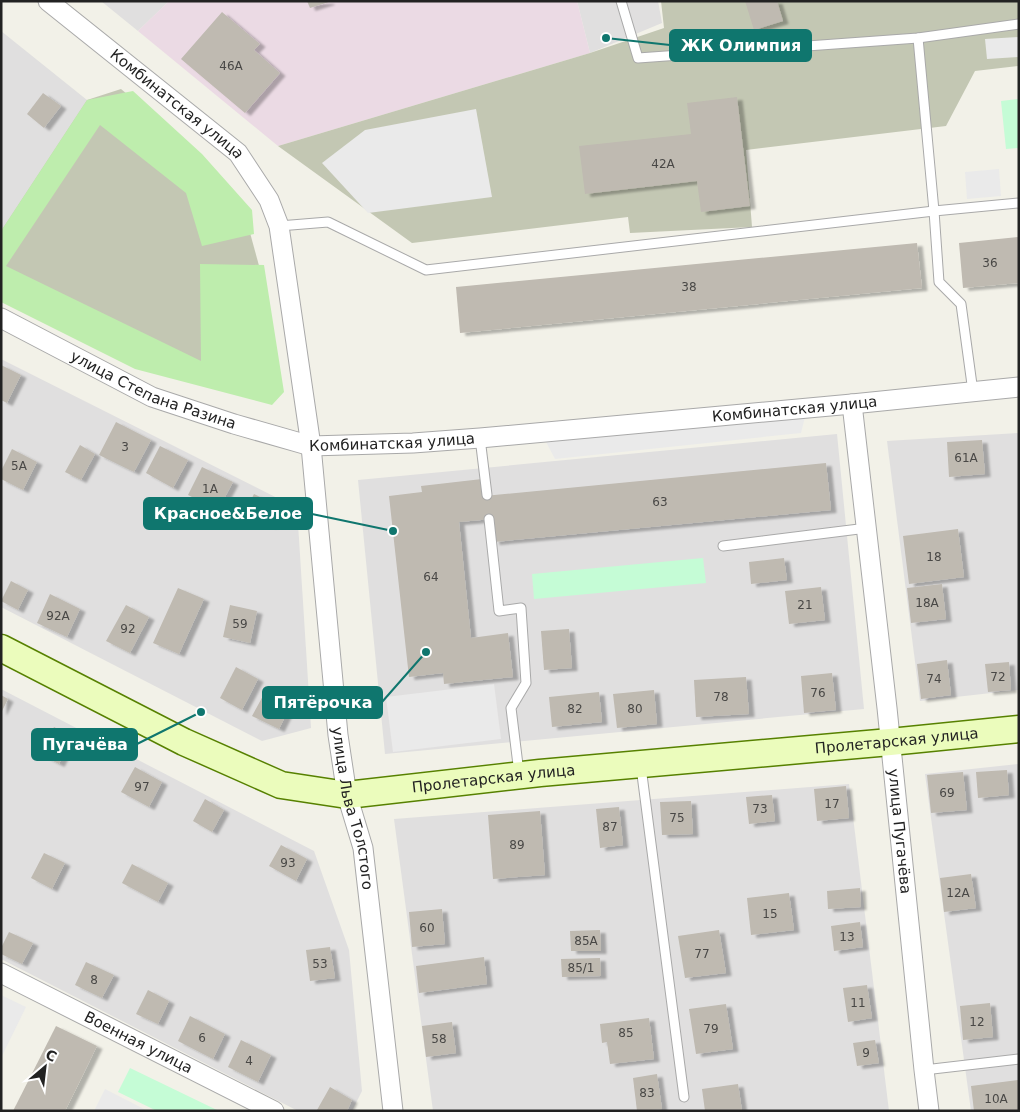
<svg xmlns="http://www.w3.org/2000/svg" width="1020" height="1112" viewBox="0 0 1020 1112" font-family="'DejaVu Sans',sans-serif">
  <defs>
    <filter id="shadow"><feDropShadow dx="5.5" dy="3" stdDeviation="1" flood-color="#0004"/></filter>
  </defs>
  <rect width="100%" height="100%" fill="#f2f1e8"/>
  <!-- residential -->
  <g fill="#e0dfdf">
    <polygon points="101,1 169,1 138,31"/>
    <polygon points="577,1 658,1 662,23 590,53"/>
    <polygon points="1,31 87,100 1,231"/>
    <polygon points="1,359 297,508 311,728 262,741 1,607"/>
    <polygon points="1019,433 1019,690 920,701 887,441"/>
    <polygon points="837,434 864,709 385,754 358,480"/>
    <polygon points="1,689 314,851 349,950 362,1091 352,1111 298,1111 1,959"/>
    <polygon points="1019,764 1019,1111 971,1111 925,774"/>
    <polygon points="849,784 889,1111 433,1111 394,819"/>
  </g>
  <!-- industrial -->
  <polygon fill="#ebdae4" points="169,1 577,1 590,53 278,146 138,31"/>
  <!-- construction -->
  <g fill="#c3c7b3">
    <polygon points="661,1 1019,1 1019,66 975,71 946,126 746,150 752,227 630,233 628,217 412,243 278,146 590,53 664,28"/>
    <polygon points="121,89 174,134 246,218 261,273 240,386 1,273 1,231 87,100"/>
  </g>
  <!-- grass -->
  <polygon fill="#beedad" points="133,91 202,154 252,210 254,234 202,246 186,193 100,125 6,266 201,361 200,264 264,265 284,392 272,405 135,369 1,302 1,231 87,100"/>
  <!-- park -->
  <g fill="#c5fcd6">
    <polygon points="1019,99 1019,148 1006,149 1001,101"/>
    <polygon points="703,558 706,583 534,599 532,574"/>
    <polygon points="130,1068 219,1111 157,1111 118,1092"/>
  </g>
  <!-- parking -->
  <g fill="#eaeaea">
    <polygon points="1019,37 1019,57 987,59 985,39"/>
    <polygon points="476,109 492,197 368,213 322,163 365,130"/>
    <polygon points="999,169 1001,196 967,199 965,172"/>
    <polygon points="806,413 801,433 555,459 545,440"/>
    <polygon points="494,684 501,739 393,752 386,697"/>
    <polygon points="1,995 26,1007 1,1058"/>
    <polygon points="105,1089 148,1111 94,1111"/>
  </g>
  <!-- building -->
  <g fill="#bfbab1" filter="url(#shadow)">
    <polygon points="307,1 329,1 329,2 310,8"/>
    <polygon points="745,1 777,1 783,21 754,30"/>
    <polygon points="222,12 260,44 254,50 280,73 245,113 181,59"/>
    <polygon points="43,93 61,106 44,128 27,114"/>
    <polygon points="737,97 750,206 701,212 697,181 585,194 579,146 691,134 687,103"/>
    <polygon points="1019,237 1019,283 963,288 959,243"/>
    <polygon points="917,243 922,288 460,333 456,287"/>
    <polygon points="1,365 21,375 7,403 1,400"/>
    <polygon points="116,422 151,440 134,472 99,455"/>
    <polygon points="982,440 985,474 949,477 947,442"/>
    <polygon points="80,445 95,454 81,480 65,472"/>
    <polygon points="160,446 188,460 173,488 146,473"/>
    <polygon points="12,449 37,462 23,490 1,479 1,471"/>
    <polygon points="826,463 831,510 494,542 492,519 459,522 471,638 508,633 513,677 444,684 443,673 409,677 389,496 422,492 421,486 482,479 484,496"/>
    <polygon points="202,467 233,482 218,510 188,495"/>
    <polygon points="254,494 281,507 271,526 245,512"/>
    <polygon points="958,529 964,577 909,584 903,536"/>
    <polygon points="784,558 787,580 751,584 749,562"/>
    <polygon points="11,581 28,590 18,610 1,601"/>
    <polygon points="942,584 946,619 911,623 907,588"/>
    <polygon points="821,587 825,620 789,624 785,591"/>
    <polygon points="178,588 204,599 179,654 153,643"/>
    <polygon points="50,594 80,609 67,637 37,623"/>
    <polygon points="126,605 149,617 130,653 106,641"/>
    <polygon points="230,605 257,611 250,643 223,637"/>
    <polygon points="569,629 572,668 544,670 541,631"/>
    <polygon points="947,660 951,695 921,699 917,664"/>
    <polygon points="1009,662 1011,690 988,692 985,664"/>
    <polygon points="236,667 258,679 242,710 220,698"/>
    <polygon points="832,673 836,710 804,713 801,676"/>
    <polygon points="746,677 749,714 696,717 694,680"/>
    <polygon points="654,690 657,724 617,728 613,694"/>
    <polygon points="599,692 602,722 552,727 549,697"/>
    <polygon points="264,694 290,707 279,729 252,716"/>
    <polygon points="1,695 8,699 1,713"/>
    <polygon points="54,727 73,737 59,764 40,754"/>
    <polygon points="135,767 162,782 149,807 121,792"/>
    <polygon points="1007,770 1009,795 978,798 976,772"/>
    <polygon points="963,772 967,810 931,813 927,775"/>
    <polygon points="846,786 849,818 817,821 814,789"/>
    <polygon points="772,795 775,821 749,824 746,797"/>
    <polygon points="205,799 224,810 212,832 193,821"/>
    <polygon points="691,801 693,834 662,835 660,802"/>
    <polygon points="619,807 623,845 600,848 596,809"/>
    <polygon points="540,811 545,875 493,879 488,815"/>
    <polygon points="281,845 307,859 296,881 269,866"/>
    <polygon points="44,853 65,863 52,889 31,878"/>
    <polygon points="132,864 168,883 158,902 122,883"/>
    <polygon points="971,874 976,908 944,912 940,878"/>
    <polygon points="860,888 861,907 828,909 827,891"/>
    <polygon points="789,893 794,930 751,935 747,898"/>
    <polygon points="442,909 445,944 412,947 409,912"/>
    <polygon points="860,922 863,947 834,951 831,926"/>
    <polygon points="600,930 601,951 571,951 570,931"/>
    <polygon points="719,930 726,973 685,978 678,936"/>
    <polygon points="9,932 33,943 22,964 1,954 1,948"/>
    <polygon points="330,947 335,978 310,981 306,950"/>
    <polygon points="484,957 487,984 419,993 416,966"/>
    <polygon points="600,958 601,976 562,977 561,959"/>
    <polygon points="86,962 114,975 102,998 75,985"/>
    <polygon points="867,985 872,1018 848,1022 843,988"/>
    <polygon points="148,990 169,1001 158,1024 136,1014"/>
    <polygon points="990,1003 993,1037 963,1040 960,1006"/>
    <polygon points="726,1004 733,1049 696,1054 689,1009"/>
    <polygon points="190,1016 225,1034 213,1059 178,1041"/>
    <polygon points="649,1018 654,1059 610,1064 607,1042 602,1043 600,1024"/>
    <polygon points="452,1022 456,1053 426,1057 422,1026"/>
    <polygon points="56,1026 97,1046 75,1091 65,1111 13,1111"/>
    <polygon points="241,1040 271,1055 258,1082 228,1067"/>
    <polygon points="875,1040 879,1063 857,1066 853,1043"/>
    <polygon points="657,1074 662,1109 637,1111 633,1078"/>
    <polygon points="1018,1080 1019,1111 974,1111 971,1086"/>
    <polygon points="738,1084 742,1111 705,1111 702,1089"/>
    <polygon points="330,1087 352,1100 347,1111 319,1111 317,1110"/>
  </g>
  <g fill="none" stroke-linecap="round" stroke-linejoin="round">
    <!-- lane casing -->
    <g stroke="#a9a9a9" stroke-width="11">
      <g id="lane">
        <polyline points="621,1 638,58 918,38 1019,24"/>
        <polyline points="918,38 934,211 939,282 961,304 973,392"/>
        <polyline points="279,226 328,222 426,270 934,211 1019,203"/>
        <polyline points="480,438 487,495"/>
        <polyline points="489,519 499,611 521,608 526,683 511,708 519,773"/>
        <polyline points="723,546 867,528"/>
        <polyline points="641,767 684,1097"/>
        <polyline points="924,1070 1019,1059"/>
      </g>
    </g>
    <!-- street casing -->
    <g stroke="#a9a9a9" stroke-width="21">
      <g id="street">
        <path id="s1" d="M48 1 238 153 269 200 279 226 311 446 338 735 347 795 363 848 393 1111"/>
        <path id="s2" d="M1 318 152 397 234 424 311 446 413 443 480 438 852 404 1019 387"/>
        <path id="s3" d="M852 404 887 708 924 1070 929 1111"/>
        <path id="s4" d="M1 973 274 1111"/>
      </g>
    </g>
    <!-- secondary casing -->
    <g stroke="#578100" stroke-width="29">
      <g id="secondary">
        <path id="s5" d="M1 648 184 742 281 785 347 795 540 773 890 742 1019 729"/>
      </g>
    </g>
    <!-- lane -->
    <use href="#lane" stroke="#fff" stroke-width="9"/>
    <!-- street -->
    <use href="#street" stroke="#fff" stroke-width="19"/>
    <!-- secondary -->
    <use href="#secondary" stroke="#ebfcbc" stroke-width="26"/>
  </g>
  <g text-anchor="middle" stroke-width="4" stroke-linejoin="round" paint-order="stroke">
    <!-- number labels -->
    <g font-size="12" fill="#494846">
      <text x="231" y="70">46А</text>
      <text x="663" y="168">42А</text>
      <text x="990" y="267">36</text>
      <text x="689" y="291">38</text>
      <text x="125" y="451">3</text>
      <text x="966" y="462">61А</text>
      <text x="19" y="470">5А</text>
      <text x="210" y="493">1А</text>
      <text x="660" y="506">63</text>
      <text x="934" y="561">18</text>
      <text x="431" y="581">64</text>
      <text x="927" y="607">18А</text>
      <text x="805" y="609">21</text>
      <text x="58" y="620">92А</text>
      <text x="240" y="628">59</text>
      <text x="128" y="633">92</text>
      <text x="998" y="681">72</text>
      <text x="934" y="683">74</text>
      <text x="818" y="697">76</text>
      <text x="721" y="701">78</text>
      <text x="575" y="713">82</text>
      <text x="635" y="713">80</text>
      <text x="142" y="791">97</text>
      <text x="947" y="797">69</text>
      <text x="832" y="808">17</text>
      <text x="760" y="813">73</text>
      <text x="677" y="822">75</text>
      <text x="610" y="831">87</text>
      <text x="517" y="849">89</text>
      <text x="288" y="867">93</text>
      <text x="958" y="897">12А</text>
      <text x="770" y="918">15</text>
      <text x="427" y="932">60</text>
      <text x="847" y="941">13</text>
      <text x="586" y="945">85А</text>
      <text x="702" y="958">77</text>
      <text x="320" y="968">53</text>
      <text x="581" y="972">85/1</text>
      <text x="94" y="984">8</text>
      <text x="858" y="1007">11</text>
      <text x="977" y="1026">12</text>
      <text x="711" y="1033">79</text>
      <text x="626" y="1037">85</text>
      <text x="202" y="1042">6</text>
      <text x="439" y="1043">58</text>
      <text x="866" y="1057">9</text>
      <text x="249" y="1065">4</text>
      <text x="647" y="1097">83</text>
      <text x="996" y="1103">10А</text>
    </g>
    <!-- street labels -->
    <g font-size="15" fill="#222" stroke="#fff">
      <text dy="5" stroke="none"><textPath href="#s1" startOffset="165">Комбинатская улица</textPath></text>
      <text dy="5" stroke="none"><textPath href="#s2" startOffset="169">улица Степана Разина</textPath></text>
      <text dy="5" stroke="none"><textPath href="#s2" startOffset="822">Комбинатская улица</textPath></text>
      <text dy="5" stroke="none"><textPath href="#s2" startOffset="418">Комбинатская улица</textPath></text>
      <text dy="5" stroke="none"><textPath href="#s5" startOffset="931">Пролетарская улица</textPath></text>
      <text dy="5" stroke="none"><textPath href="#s5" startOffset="526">Пролетарская улица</textPath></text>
      <text dy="5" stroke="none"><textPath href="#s1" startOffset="915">улица Льва Толстого</textPath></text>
      <text dy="5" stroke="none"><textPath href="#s3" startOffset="430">улица Пугачёва</textPath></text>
      <text dy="5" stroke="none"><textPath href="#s4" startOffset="154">Военная улица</textPath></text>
    </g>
  </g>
  <!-- callouts -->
  <path fill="none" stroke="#0f766e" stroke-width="2" d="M606 38L670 45M393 531L312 514M426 652L382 702M201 712L137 744"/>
  <g fill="#0f766e" stroke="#fff" stroke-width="2">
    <circle cx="606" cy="38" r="5"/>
    <circle cx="393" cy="531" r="5"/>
    <circle cx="426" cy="652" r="5"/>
    <circle cx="201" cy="712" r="5"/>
  </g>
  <g fill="#0f766e" stroke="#0f766e" stroke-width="2">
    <rect x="670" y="30" width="141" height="31" rx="5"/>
    <rect x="144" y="498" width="168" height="31" rx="5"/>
    <rect x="263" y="687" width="119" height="31" rx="5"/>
    <rect x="32" y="729" width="105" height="31" rx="5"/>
  </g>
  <g font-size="16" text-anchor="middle" font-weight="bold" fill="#fff">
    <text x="741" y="51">ЖК Олимпия</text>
    <text x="228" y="519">Красное&amp;Белое</text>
    <text x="323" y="708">Пятёрочка</text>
    <text x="85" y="750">Пугачёва</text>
  </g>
  <!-- border -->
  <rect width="1020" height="1112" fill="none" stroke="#222222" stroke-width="5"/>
  <!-- north arrow -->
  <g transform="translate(45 1067) rotate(28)" stroke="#ffffff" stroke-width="4" paint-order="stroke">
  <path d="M0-4L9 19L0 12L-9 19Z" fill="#222222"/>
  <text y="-8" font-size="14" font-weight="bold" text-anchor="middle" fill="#222222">С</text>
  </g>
</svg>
